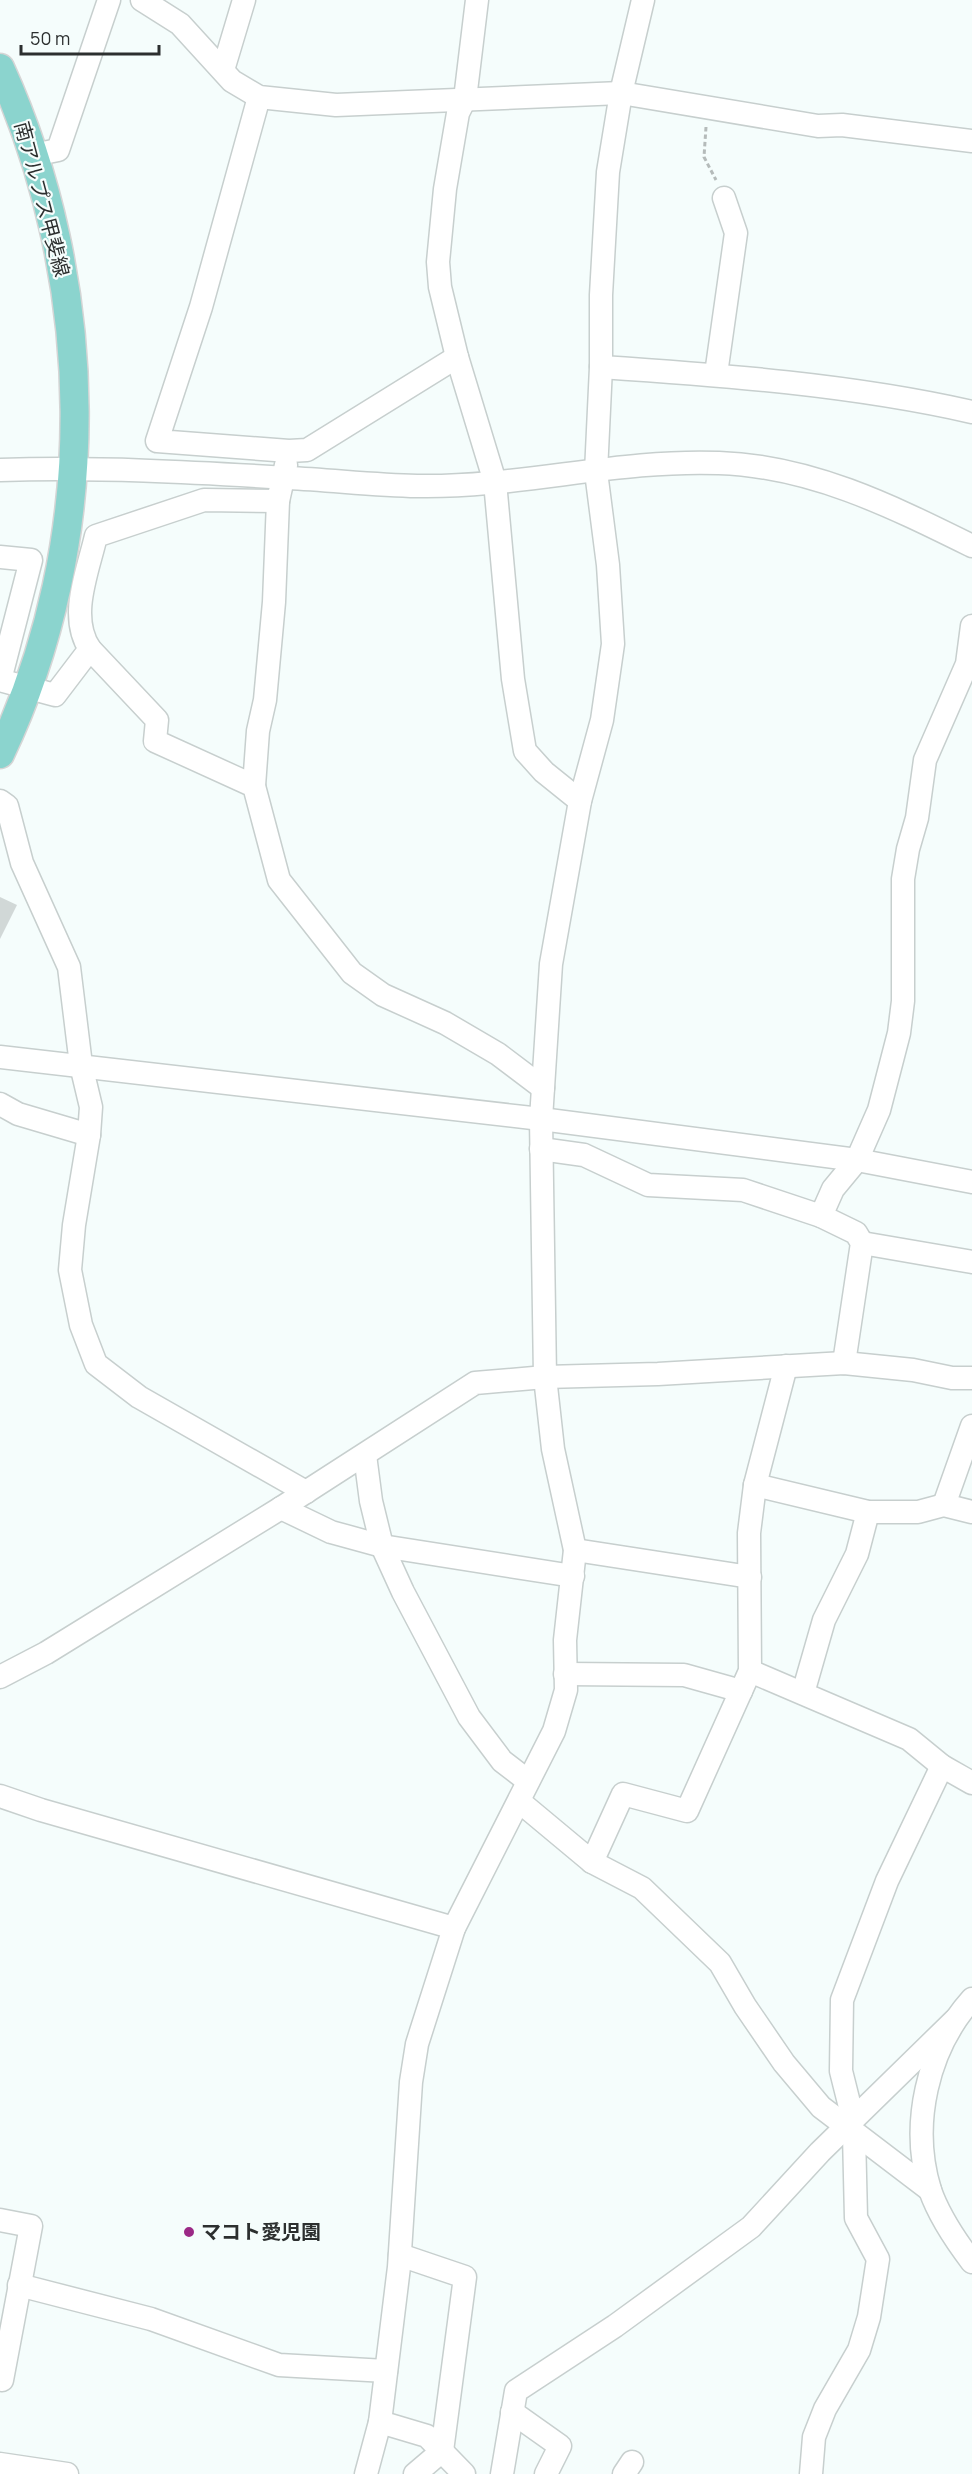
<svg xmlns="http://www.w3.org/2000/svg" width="972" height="2474" viewBox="0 0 972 2474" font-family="Manrope,'Noto Sans JP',sans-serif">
  <rect width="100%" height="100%" fill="#f5fdfc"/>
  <!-- building -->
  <polygon fill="#d1d8d7" points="0,897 17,905 0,939"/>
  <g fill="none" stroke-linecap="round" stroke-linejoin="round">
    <!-- minor casing -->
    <g stroke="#c7cfce" stroke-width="25">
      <g id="minor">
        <polyline points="142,0 180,24 232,81 259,97 336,105 621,93 818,126 842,125 972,141"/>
        <polyline points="477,0 465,99 458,113 445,189 438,262 440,287 457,357 495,482 513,679 525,751 544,772 580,801"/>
        <polyline points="223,70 244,0"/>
        <polyline points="259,97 201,307 157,441 289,451 307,450 457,357"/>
        <polyline points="33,155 58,150 109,0"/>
        <path d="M601 367C722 375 854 385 972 412"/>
        <polyline points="716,374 736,233 724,198"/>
        <path d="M0 470C96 467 192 472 288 478 331 480 374 485 417 486 518 488 618 459 719 463 811 466 891 506 972 546"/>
        <polyline points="0,557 31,560 0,680 55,695 90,649 157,720 155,741 254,786 279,880 352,973 383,995 445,1023 498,1054 543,1088"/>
        <path d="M90 649C68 617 88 571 96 536L204 500 278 501 286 465"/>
        <polyline points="254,786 258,731 265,700 274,602 278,501"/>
        <polyline points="0,801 7,806 22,863 69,967 81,1065 91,1107 89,1135 74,1225 70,1270 81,1325 96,1364 139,1397 306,1492"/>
        <polyline points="0,1057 541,1119 857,1160 972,1182"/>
        <polyline points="0,1104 18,1114 89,1135"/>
        <polyline points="541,1149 584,1155 648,1185 743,1190 821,1216"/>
        <polyline points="862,1243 972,1262"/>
        <polyline points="844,1363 862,1243 856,1233 821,1216 833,1189 857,1160 879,1110 899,1033 903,1001 903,879 908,849 917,818 925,760 967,664 972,626"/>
        <polyline points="365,1455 371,1501 382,1546 403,1592 469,1717 502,1761 528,1781"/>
        <polyline points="755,1485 868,1512 918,1512 944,1505 972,1512"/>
        <polyline points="944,1505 972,1426"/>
        <polyline points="281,1508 331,1532 382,1546 573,1576"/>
        <polyline points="575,1550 750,1577"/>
        <polyline points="750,1671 909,1739 942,1766 972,1783"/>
        <polyline points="565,1674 684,1675 741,1691"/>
        <polyline points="0,1677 46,1653 281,1508 475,1383 545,1377 658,1374 844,1363 913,1370 952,1378 972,1378"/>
        <polyline points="803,1693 824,1620 857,1554 868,1512"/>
        <polyline points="0,1796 41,1810 454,1928"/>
        <polyline points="520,1802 592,1862 642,1888 720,1963 745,2006 784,2063 821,2107 930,2190"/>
        <polyline points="592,1862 623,1794 687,1811 750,1671 749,1533 755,1485 786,1366"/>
        <path d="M972 1999C927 2049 910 2125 930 2190 939 2216 956 2241 972 2262"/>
        <polyline points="853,2119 841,2071 842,2000 887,1881 942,1766"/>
        <polyline points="0,2220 31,2226 2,2380 0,2379"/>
        <polyline points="400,2255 465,2277 442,2451 415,2474"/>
        <polyline points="19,2285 151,2319 279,2365 386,2371"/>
        <polyline points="512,2412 560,2446 546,2474"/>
        <polyline points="380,2422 427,2436 464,2474"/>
        <polyline points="0,2464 67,2474"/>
        <polyline points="366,2474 380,2422 399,2267 411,2082 417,2044 454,1928 554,1731 566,1690 565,1640 575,1550 553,1449 545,1377 541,1119 551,964 580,801 602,720 613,644 608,565 596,472 601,367 601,295 608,172 621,93 643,0"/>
        <polyline points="502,2474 516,2391 615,2326 751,2227 820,2152 955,2020"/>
        <polyline points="624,2474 632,2462"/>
        <polyline points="811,2474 814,2437 825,2409 859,2350 869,2317 878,2259 856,2218 854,2134"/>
      </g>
    </g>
    <!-- major casing -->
    <g stroke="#d5d5d5" stroke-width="31">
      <path id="major" d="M0 68C97 282 102 540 0 754"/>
    </g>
    <!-- path -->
    <polyline stroke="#b5bbba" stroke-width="3" stroke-dasharray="4.5 3" stroke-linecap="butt" points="706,127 704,157 716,180"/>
    <!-- minor -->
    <use href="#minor" stroke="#fff" stroke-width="22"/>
    <!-- major -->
    <use href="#major" stroke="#8bd4ce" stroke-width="28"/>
  </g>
  <!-- markers -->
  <circle fill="#9b2986" stroke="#f5fdfc" stroke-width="2" cx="189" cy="2232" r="6"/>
  <g text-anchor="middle" stroke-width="4.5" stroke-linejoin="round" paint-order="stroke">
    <!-- street labels -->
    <g font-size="20" fill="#2c2f2f" stroke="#f5fdfc">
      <text transform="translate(42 199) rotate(75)" y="7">南アルプス甲斐線</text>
    </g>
    <!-- poi labels -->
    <g font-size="20" font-weight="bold" fill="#2c2f2f" stroke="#f5fdfc" text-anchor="start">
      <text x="201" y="2239">マコト愛児園</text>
    </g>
  </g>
  <!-- scale -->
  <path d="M21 45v9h138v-9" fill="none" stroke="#2c2f2f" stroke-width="3"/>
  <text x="30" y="45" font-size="18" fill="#2c2f2f" stroke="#f5fdfc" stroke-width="4.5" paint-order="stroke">50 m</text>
</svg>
